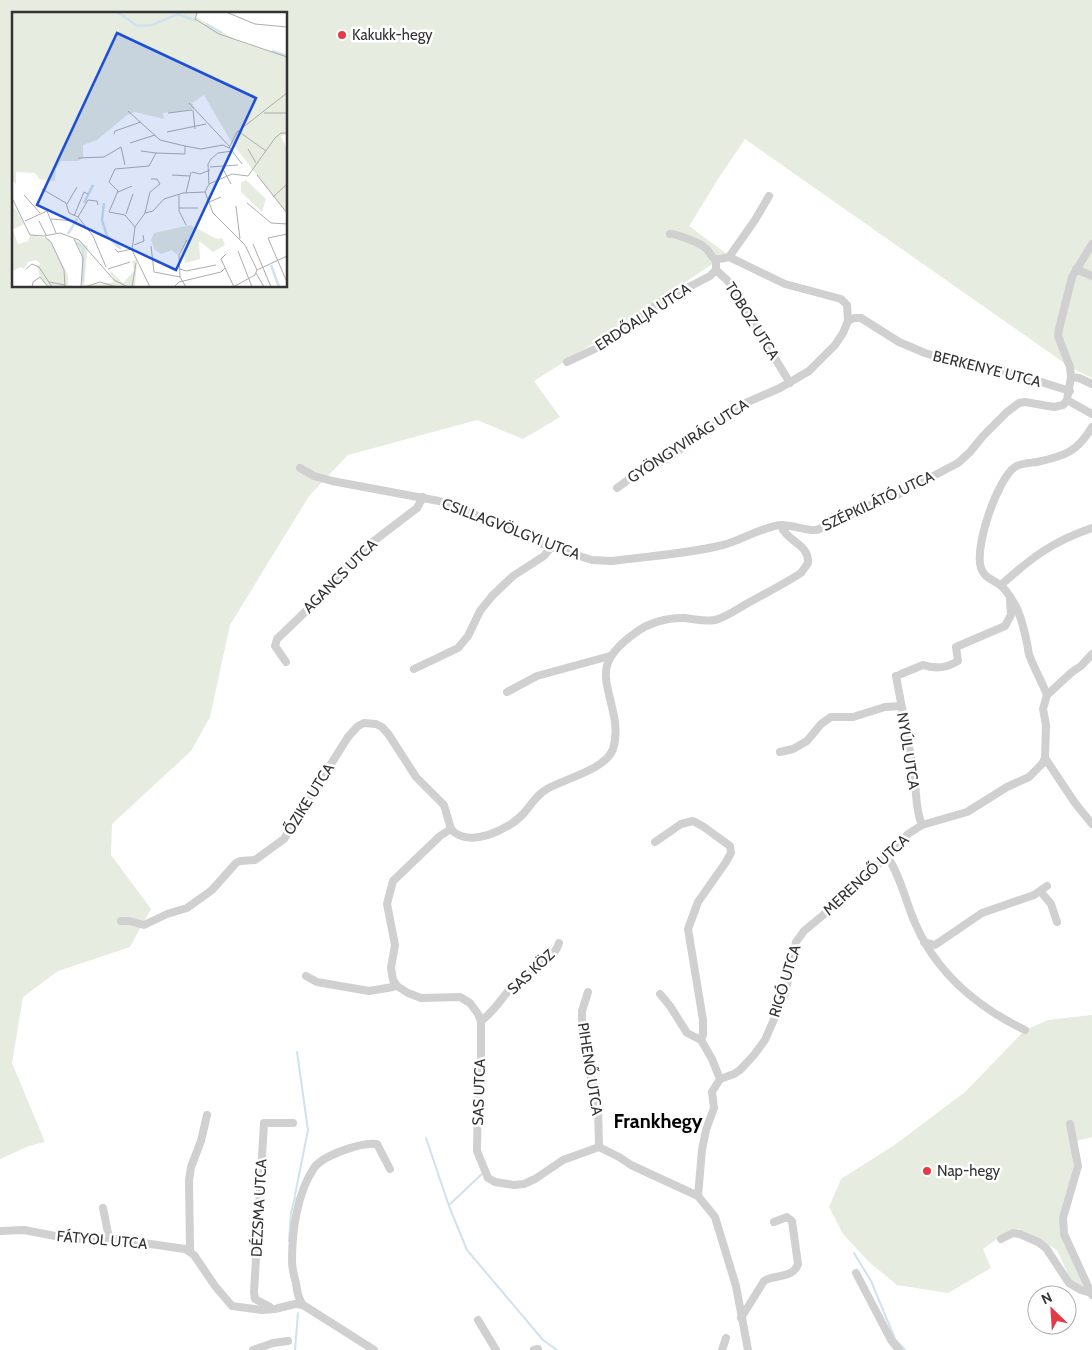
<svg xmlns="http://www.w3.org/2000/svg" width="1092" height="1350" viewBox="0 0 1092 1350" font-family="Cabin,sans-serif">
  <rect width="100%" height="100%" fill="#fff"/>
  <!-- green -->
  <g fill="#e6ecdf" fill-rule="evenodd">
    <path d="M0 0H1092V378L1070 367 745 139 720 176 689 226 727 254 622 325 534 381 560 417 523 439 477 420 348 455 309 496 230 625 210 717 191 751 112 824 111 855 151 909 130 947 58 971 23 997 12 1063 45 1142 29 1146 0 1159ZM14 14H286V286H14Z"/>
    <polygon points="1092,1015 1092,1137 1072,1142 1074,1152 1074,1170 1062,1209 1060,1234 1084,1287 1072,1283 1057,1250 1038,1238 1019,1229 1008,1231 983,1249 991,1268 948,1293 897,1285 869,1262 843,1234 829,1207 841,1179 896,1144 965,1092 1025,1030 1048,1020"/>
  </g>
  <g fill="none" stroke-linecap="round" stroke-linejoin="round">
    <!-- stream -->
    <g stroke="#cfe2ee" stroke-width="2">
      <polyline points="426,1138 449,1206 467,1250 543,1340 557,1350"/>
      <polyline points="295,1195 308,1130 297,1052"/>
      <polyline points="449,1205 482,1174"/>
      <polyline points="289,1241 291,1213 295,1197"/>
      <polyline points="854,1253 871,1281 895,1339 905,1350"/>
      <polyline points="295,1350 298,1313"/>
    </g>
    <!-- minor -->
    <g stroke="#d0d0d0" stroke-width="8">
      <path d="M670 234C675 233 699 243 703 246 716 255 707 263 729 257L755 220 769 196"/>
      <polyline points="729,257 785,284 841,299 847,305 848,321 854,318 861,318 899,342 925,353 950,361 996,368 1070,391"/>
      <polyline points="716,259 716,270 728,281 790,383"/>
      <polyline points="1076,269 1092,276"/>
      <polyline points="567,362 599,347 662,301 710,276 716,270"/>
      <polyline points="1071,377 1079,378 1092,384"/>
      <polyline points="1067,400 1092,414"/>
      <path d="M300 468 314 476 332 481 439 501 481 517 515 534 551 547 592 560 612 561C649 556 687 554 723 545 742 540 761 527 781 525"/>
      <polyline points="617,488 636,474 667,459 741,405 780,388 809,371 835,345 843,333 848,321"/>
      <path d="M1001 585C1031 558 1053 541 1092 528"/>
      <polyline points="286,662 275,646 277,639 329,589 362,550 417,508 423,497"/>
      <polyline points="414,669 458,648 468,636 480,611 492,596 513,576 544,556 551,547"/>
      <path d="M901 674 923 665C935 669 947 668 958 661L956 647 1005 626 1011 615 1010 600"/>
      <path d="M896 676C902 709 909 742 914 776 917 793 915 809 922 825"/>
      <polyline points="507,692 537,676 610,656"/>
      <path d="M1047 695C1042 682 1035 670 1030 657 1028 653 1028 647 1027 643 1024 630 1021 614 1014 603 1011 598 1005 588 1000 585 993 579 985 579 981 568 974 548 997 479 1015 467 1021 463 1031 463 1037 462 1065 456 1077 452 1092 427"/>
      <polyline points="780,752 793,749 807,741 821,724 831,717 853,717 885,707 901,706"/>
      <polyline points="1045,758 1075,803 1092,824"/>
      <path d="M451 829C468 849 509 830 524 813 532 804 536 795 547 789 566 778 605 770 613 749 616 740 616 731 615 722 608 679 591 665 635 633 648 623 668 617 685 618 695 619 705 622 715 620 727 617 737 609 748 603 766 593 784 584 801 573L808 563C809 543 786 542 781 525 794 525 805 531 817 530L871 505 893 497 958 463 970 452 983 436 1007 412 1019 403 1025 402 1054 407 1063 405 1067 400 1071 377 1070 367 1058 336 1059 329 1072 277 1092 244"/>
      <polyline points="451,829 440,836 393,881 387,904 395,945 391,968 393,980 397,986 408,993 421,998 460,997 470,1003 478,1014 481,1021 481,1059 478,1092 477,1151 488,1178 495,1182 514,1185 524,1184 535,1179 563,1160 599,1147 619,1157 631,1165 698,1196"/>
      <polyline points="655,842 681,824 693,821 704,827 730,846 731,853 726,862 698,902 688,929 703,1020 703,1035 701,1040 712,1059 720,1079"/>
      <path d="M887 856C901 877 905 900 915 923 936 972 977 1007 1025 1030"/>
      <polyline points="1041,892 1051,904 1057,922"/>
      <polyline points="121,921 129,921 144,925 167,914 187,908 212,890 236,863 240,861 255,860 284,839 348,737 358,726 364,723 376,724 382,727 389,735 416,777 444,805 451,829"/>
      <polyline points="924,942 935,945 982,913 1034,895 1047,886"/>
      <polyline points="306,976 317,982 369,991 393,987 394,984"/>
      <polyline points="588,992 582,1011 582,1025 590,1057 591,1078 598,1105 599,1147"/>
      <polyline points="660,994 670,1006 687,1033 701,1040"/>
      <path d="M481 1021C495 1011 501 998 513 986 527 971 553 963 559 943"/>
      <polyline points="720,1079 734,1074 740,1070 754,1055 765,1040 785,994 796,942 804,931 828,911 887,856 908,834 922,825 967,812 1007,787 1029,777 1042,764 1045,758 1046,725 1043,709 1047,695 1072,672 1081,666 1092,654"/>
      <polyline points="720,1079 712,1092 714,1108 706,1130 702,1150 698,1196 715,1217 736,1286 748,1350"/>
      <polyline points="1070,1124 1078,1166 1063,1218 1064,1234 1092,1295"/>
      <polyline points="103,1208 109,1238"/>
      <polyline points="0,1231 24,1230 71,1239 109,1238 185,1249 194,1255 215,1286 232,1306 262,1310 275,1309 295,1304 303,1305 374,1350"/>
      <polyline points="1001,1239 1013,1233 1020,1234 1038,1242 1046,1248 1069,1283 1081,1290 1091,1293"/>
      <polyline points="190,1251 189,1180 191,1167 201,1141 207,1115"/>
      <polyline points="856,1273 891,1340 899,1350"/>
      <path d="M303 1305C298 1299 297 1291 296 1283 294 1276 292 1268 292 1261 292 1231 297 1193 314 1168 323 1155 362 1142 377 1144L390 1169"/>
      <polyline points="270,1307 255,1299 254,1292 264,1123 293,1123"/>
      <path d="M741 1318 764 1281C775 1274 793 1279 798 1264L792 1221 787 1217 774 1222"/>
      <polyline points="478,1320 496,1350"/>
      <polyline points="253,1350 273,1343 288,1341"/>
      <polyline points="534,1350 538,1349"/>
      <polyline points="722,1350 726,1338"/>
    </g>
  </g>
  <!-- markers -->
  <g fill="#e63946" stroke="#fff" stroke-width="2">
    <circle cx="342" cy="35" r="5"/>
    <circle cx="927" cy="1171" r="5"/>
  </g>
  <g text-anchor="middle" stroke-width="5" stroke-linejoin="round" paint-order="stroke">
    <!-- poi labels -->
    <g font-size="15" fill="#333" stroke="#fff" text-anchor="start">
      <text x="352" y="40">Kakukk-hegy</text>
      <text x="937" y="1176">Nap-hegy</text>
    </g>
    <!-- street labels -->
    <g font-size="15" fill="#333" stroke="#fff">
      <text transform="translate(643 317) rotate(-33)" y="5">ERDŐALJA UTCA</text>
      <text transform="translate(752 321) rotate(58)" y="5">TOBOZ UTCA</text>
      <text transform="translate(987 369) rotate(14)" y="5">BERKENYE UTCA</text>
      <text transform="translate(688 441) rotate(-33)" y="5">GYÖNGYVIRÁG UTCA</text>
      <text transform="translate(878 501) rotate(-25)" y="5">SZÉPKILÁTÓ UTCA</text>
      <text transform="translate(511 529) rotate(21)" y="5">CSILLAGVÖLGYI UTCA</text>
      <text transform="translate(340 576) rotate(-45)" y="5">AGANCS UTCA</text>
      <text transform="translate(908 751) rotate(81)" y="5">NYÚL UTCA</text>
      <text transform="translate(309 799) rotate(-58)" y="5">ŐZIKE UTCA</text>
      <text transform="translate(866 875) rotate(-43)" y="5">MERENGŐ UTCA</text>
      <text transform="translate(531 972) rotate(-43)" y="5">SAS KÖZ</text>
      <text transform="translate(785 981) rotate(-73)" y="5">RIGÓ UTCA</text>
      <text transform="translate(590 1069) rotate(81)" y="5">PIHENŐ UTCA</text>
      <text transform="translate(479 1092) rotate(-88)" y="5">SAS UTCA</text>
      <text transform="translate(259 1208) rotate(-87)" y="5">DÉZSMA UTCA</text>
      <text transform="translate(102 1240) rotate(5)" y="5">FÁTYOL UTCA</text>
    </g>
    <!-- district labels -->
    <g font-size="20" font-weight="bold" fill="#000" stroke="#fff">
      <text x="658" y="1128">Frankhegy</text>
    </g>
  </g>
  <!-- overview -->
  <g transform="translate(12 12)">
    <rect width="275" height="275" fill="#fff"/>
    <path d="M0 0H187L184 5 226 29 275 45V122L269 124 275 137V202L220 131 192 83 180 91 183 97 151 101 152 107 123 100 115 103 85 128 71 133V146L66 149H49L44 157 43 169 27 167 23 161 4 160V172L0 168ZM234 168 254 187 250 200 229 180V171ZM0 191 12 212 2 217 0 216ZM178 213 205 227 210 226 213 233 201 240 187 229 188 247 173 251 172 241 177 231 174 230 165 243 160 238 149 242 143 238 139 228 142 221ZM1 218 6 232 16 229 19 223 37 227 56 263V273L66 275H36L28 265 25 254 29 252 24 248 16 250 12 257 9 255 0 259ZM63 227 76 234 72 273 100 271 102 268 98 260H100L111 271 122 259 120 250 125 247 123 275H69L71 245Z" fill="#e6ecdf"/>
    <path fill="none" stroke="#cfe2ee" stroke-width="2.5" d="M106 0 125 14 140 13 166 2 184 9M194 12 210 21M260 39 275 44M72 191 81 173M92 191 90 208 95 224 109 237M56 222 65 207M65 231 71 236V270M259 253 267 275"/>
    <path fill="none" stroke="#adadad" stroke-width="1" d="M185 0 183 7 207 22 275 45M214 0 243 12 275 15M177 91 218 135M181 98 183 117M116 99 148 128 173 134M156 101 180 98M252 101H275M226 119 254 139M155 120 194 112M102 122 103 119 129 110M118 131 143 123M217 135 230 152M236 137 244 151M129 139 144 141M66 146 92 145 109 135 113 153M198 155 226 153M211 157 219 172M180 160 188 162 198 158M160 163 178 164M245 163 275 201M197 172 196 152 199 147 206 141 220 139M30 177 54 191 57 201 66 205 81 224 94 255M106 180 120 174M193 180 201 201 233 233 245 258M174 181 179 160M12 183 28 201M167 183V199L174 213M261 185 275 172M0 186 18 223 32 224 48 221 67 228 102 268 116 275M195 191 209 185M235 191 259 211 275 212M55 192 65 175M224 194 228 227M167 196H186M133 201 141 199 152 187 171 181 193 180 197 172 220 162 236 164 263 126 269 121H275M114 202 121 182M62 204 72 180 76 182M66 205 76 188 85 189 86 193M39 207 62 209M13 209 35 199 44 221M27 209 34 223M123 215 113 203 97 200 106 179 97 170 103 157 137 154 144 141 173 142V134L189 137 211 133 217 136 225 120 275 81M275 222 256 226 275 270M33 225 39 230 52 258 53 275M62 227 71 246 69 275M241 232 259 275M122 233 132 229 131 223M139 234 142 260 168 265M103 237 106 240 120 237M120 238 123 215 133 201 138 180 148 172 145 167H139M120 238 138 275M226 239 240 275M214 242 209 247 222 275M14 257 20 252 27 255 40 275M96 257 118 250M168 257 174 259 204 253M244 261 252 275M37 270 53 273M20 275 21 270 28 265 36 275M73 275 88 270 105 275M120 275 124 251M162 275 167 270 209 260 213 256M174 275 168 265 167 243 175 228M221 275 243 263 245 258 275 244"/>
    <path fill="#1d4ed8" fill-opacity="0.15" stroke="#1d4ed8" stroke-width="2.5" d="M105 21 244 86 164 258 25 193Z"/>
    <rect width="275" height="275" fill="none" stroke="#333" stroke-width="2.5"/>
  </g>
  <!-- north arrow -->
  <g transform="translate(1052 1310) rotate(335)"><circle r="24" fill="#ffffff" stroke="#adadad"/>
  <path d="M0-4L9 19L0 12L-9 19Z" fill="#e63946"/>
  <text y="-8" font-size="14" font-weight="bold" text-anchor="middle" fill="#333333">N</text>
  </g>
</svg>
